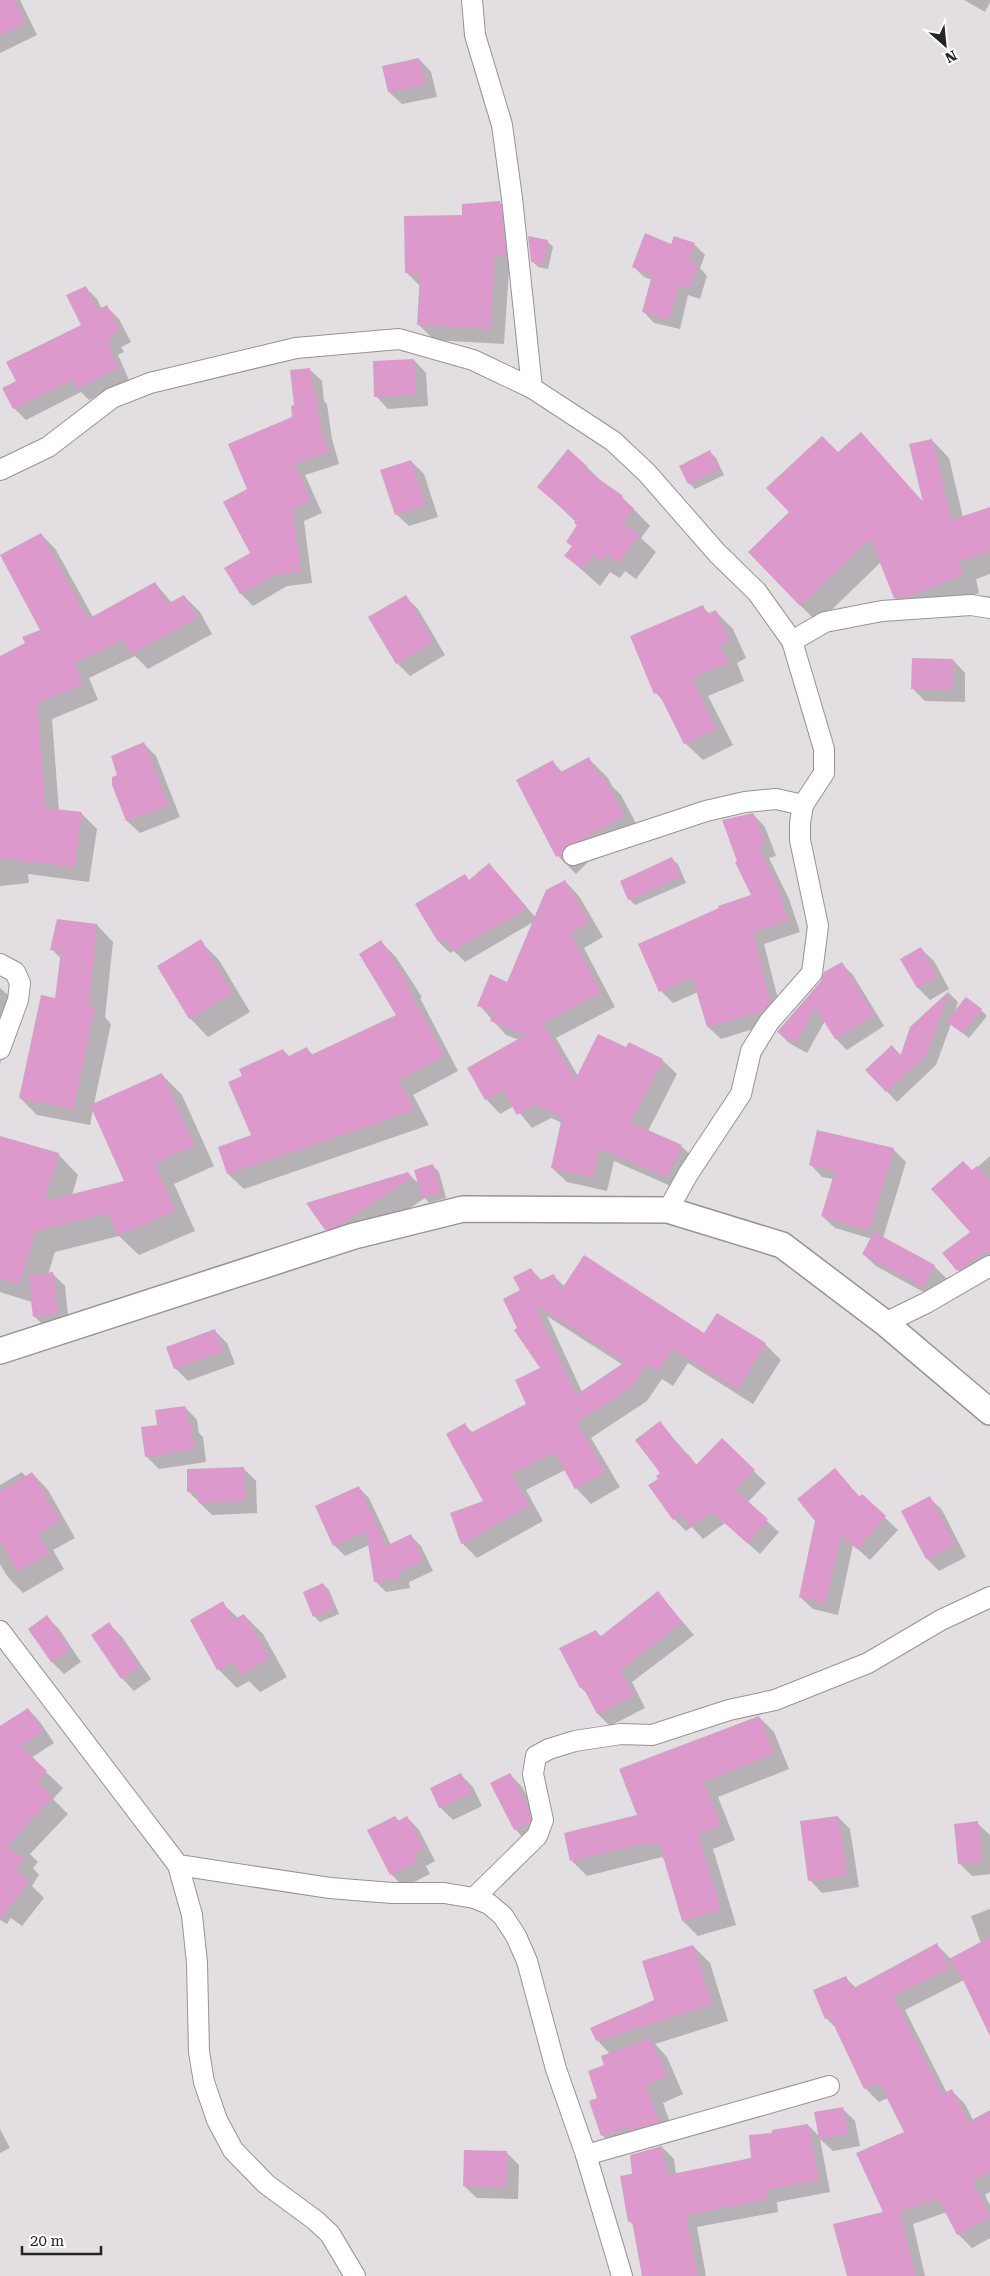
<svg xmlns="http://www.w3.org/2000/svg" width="990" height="2276" viewBox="0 0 990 2276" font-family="'Roboto Serif',serif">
  <rect width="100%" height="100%" fill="#e3dee1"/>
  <!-- shadow -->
  <g fill="#0003" fill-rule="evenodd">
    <polygon points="0,0 20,0 37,35 0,53"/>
    <polygon points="964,0 990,0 990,2 985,12"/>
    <polygon points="419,59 431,72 437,97 402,104 389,92 383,67"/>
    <polygon points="500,203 515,217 520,271 509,269 504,344 434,340 419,325 421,287 407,273 463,216"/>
    <polygon points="547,241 553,247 548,269 538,267 532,261"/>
    <polygon points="694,244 705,255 700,268 707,276 700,299 688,295 680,329 654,323 644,312 652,280 644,277 633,266 672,246"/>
    <polygon points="85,287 97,299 102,309 107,307 119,319 131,342 121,347 124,352 118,355 129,380 89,400 81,392 26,420 14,408 17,382 82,326"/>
    <polygon points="414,360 426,373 428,406 388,409 376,396"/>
    <polygon points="309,369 322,381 324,401 327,404 332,439 339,464 305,475 322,513 304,521 312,583 287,586 253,606 241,594 252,553 249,490 294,418 295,407"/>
    <polygon points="861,433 924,503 932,440 949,458 963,517 990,509 990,574 976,579 979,593 922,615 913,615 895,598 881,562 818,623 800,605 791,512 838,454"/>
    <polygon points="710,452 716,458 724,475 695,489 689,483 681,466"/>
    <polygon points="411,461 424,474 438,517 409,526 396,514"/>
    <polygon points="586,466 603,483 622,497 650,526 641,538 656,552 636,579 625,571 620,578 610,572 600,586 566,556 573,546 579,525 538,486"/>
    <polygon points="41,534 56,550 93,617 155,583 172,603 184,596 200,612 212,634 148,669 135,656 89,678 98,700 52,719 59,811 81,813 97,829 89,882 28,874 29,883 0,886 0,657 26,643 41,630"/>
    <polygon points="406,597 418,609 445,655 410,676 397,663"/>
    <polygon points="702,607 710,614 716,612 733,629 746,658 737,663 744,681 708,696 733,745 703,760 685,743 664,702 656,693 632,637"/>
    <polygon points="953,660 965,673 965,702 925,701 913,689"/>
    <polygon points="144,744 156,756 180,817 140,833 127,821 114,785"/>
    <polygon points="589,759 608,778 612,786 621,795 642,835 599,858 588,862 576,874 558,856 553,762 563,773"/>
    <polygon points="753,814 765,827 776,856 769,858 789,899 800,932 764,944 782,1015 776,1022 721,1039 708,1027 698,992 673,1003 661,991 753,896"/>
    <polygon points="672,859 678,864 686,883 635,905 629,899"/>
    <polygon points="465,876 470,881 500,876 536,918 565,881 579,896 603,937 584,948 615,1007 556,1038 578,1076 627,1049 662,1060 677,1074 648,1131 681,1146 696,1160 682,1191 614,1161 607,1191 567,1182 552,1168 562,1123 551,1118 532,1128 514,1106 500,1114 486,1099 519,1040 506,1035 479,1005 508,983 535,921 465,962 454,951 450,953 439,942"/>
    <polygon points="97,925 113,942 105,1017 111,1024 94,1104 162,1075 182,1095 214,1166 174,1184 195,1231 139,1255 119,1236 55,1252 48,1274 52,1273 65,1286 69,1326 47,1329 34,1316 32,1302 0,1292 0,1137 58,1154 78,1175 72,1195 125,1182 93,1109 90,1125 37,1115 20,1098 56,999 61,959 52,949"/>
    <polygon points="200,941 219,960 250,1012 208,1037 190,1018"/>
    <polygon points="381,942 396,957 422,997 420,998 458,1071 413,1095 429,1125 244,1189 228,1174 219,1148 253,1136 244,1076 283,1050 290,1057 307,1049 313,1055 398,1015"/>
    <polygon points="921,949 934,961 949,989 930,1000 918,988 902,959"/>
    <polygon points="841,963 853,975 884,1026 847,1050 836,1039 825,1021 807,1053 789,1043 778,1032"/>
    <polygon points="0,988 15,1001 0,1065"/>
    <polygon points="949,993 958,1002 955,1011 981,1010 987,1016 969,1038 951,1024 936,1065 897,1102 867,1070 892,1046 902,1056 912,1028"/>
    <polygon points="818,1132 894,1150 906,1162 883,1238 934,1266 947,1279 936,1299 876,1266 863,1254 872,1239 835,1228 822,1216 834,1179 822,1177 810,1164"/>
    <polygon points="990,1156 990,1269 970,1283 944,1253 971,1232 972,1172"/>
    <polygon points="433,1166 439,1172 446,1198 429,1203 425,1198 355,1245 344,1248 326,1230 408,1173 420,1185"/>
    <path d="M531 1269 542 1281 553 1275 565 1287 705 1335 717 1315 765 1344 781 1360 753 1404 688 1363 673 1386 662 1379 647 1401 591 1438 620 1487 591 1504 576 1488 565 1470 526 1490 543 1521 477 1558 462 1543 485 1502 465 1425 473 1433 528 1405 541 1369 519 1328 521 1290ZM547 1316 623 1365 582 1392Z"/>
    <polygon points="215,1331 227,1343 235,1364 188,1381 175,1368"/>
    <polygon points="185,1407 197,1420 199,1433 203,1437 206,1462 159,1469 146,1456 158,1426"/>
    <polygon points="660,1423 697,1465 722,1440 766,1483 747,1503 779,1532 760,1554 725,1523 703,1539 692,1527 686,1531 674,1519 660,1479 662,1474"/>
    <polygon points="244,1469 256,1481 257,1513 212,1515 188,1491"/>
    <polygon points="835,1470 861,1498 862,1496 898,1530 870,1560 853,1545 838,1615 813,1609 800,1597 817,1521"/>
    <polygon points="22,1472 26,1477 32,1473 48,1490 75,1538 53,1550 64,1569 23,1593 7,1576 0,1564 0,1485"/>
    <polygon points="359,1488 369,1498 391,1545 411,1536 421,1546 433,1571 409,1582 410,1588 386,1592 375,1581 369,1545 345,1556 334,1545"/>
    <polygon points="930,1498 942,1510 966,1557 939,1571 927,1559"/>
    <polygon points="323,1584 329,1590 339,1614 320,1622 314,1616"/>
    <polygon points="658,1593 694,1635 632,1682 645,1708 610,1726 598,1714 588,1694 581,1688 595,1631 602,1637"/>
    <polygon points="222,1603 238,1618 244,1615 263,1634 287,1677 260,1692 249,1681 237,1688 218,1669 191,1620"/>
    <polygon points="47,1617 59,1629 81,1662 64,1674 51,1661"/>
    <polygon points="109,1624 122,1637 151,1679 134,1691 122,1678"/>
    <polygon points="28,1709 40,1722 54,1743 31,1758 63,1788 53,1799 68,1814 30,1854 38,1862 33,1868 39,1875 32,1886 44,1898 22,1926 11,1918 7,1924 0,1920 0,1726"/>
    <polygon points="759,1717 774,1732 789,1769 718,1797 735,1840 713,1849 736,1925 698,1936 683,1921 666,1861 662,1857 587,1876 572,1861 639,1816"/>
    <polygon points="460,1774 473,1787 482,1806 453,1820 440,1807 431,1789"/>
    <polygon points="510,1774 522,1787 540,1822 527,1842 515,1829"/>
    <polygon points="395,1817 399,1821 407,1817 419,1830 435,1861 426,1866 430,1874 404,1887 391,1874"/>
    <polygon points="838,1817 850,1829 859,1887 822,1893 810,1880"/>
    <polygon points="977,1823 990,1835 990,1874 972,1876 960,1864"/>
    <polygon points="990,1909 990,2030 964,1980 905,2010 947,2093 952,2091 965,2104 973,2120 990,2112 990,2192 985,2195 990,2205 990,2238 972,2248 958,2234 947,2212 913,2224 925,2276 848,2276 884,2213 905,2132 888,2098 879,2102 865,2088 837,2029 827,2019 815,1991 846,1978 856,1988 937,1945 951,1959 981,1943 971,1916"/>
    <polygon points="693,1946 710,1963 728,2021 655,2044 667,2057 683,2094 663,2103 676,2139 620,2153 602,2135 599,2099 610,2054 597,2040 656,2000"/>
    <polygon points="842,2108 855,2121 860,2146 833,2151 820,2139 830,2192 777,2202 778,2212 697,2227 706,2276 644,2276 634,2226 629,2221 633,2175 662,2147 674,2159 676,2175 752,2159 774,2134 808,2125 820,2137"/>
    <polygon points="0,2129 10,2148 0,2153"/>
    <polygon points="506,2152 519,2165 518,2199 477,2198 464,2186"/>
  </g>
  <!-- building -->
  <g fill="#de99cc" fill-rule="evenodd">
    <polygon points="0,0 15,0 25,23 0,35"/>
    <polygon points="419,58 425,84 388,92 382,66"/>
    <polygon points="500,201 506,257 494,255 490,329 417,325 420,273 405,273 404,216 462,215 462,204"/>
    <polygon points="645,233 671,244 674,236 695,243 688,261 698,264 689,289 678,285 669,319 642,312 652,275 632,267"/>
    <polygon points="528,236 548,240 543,264 531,262"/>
    <polygon points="86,286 97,310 107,305 120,330 110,335 113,340 107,343 118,368 77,389 72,379 13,409 2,388 16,381 6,362 81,325 66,295"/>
    <polygon points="414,359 416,394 374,397 373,361"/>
    <polygon points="310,368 313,391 315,391 320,426 328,452 294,463 311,501 292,509 301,571 274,575 240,594 224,568 250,553 223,502 247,489 228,444 292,417 291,406 294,405 290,370"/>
    <polygon points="861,432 923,502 909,444 932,439 951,520 990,507 990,551 959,561 962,575 904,598 894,598 870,538 800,606 748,552 789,512 766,488 822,436 838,452"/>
    <polygon points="568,449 587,466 585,469 623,496 621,499 634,508 623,523 639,534 619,563 607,555 602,562 593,555 582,569 564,556 572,546 566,542 577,525 574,523 576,520 537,487"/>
    <polygon points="710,450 719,469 688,484 679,466"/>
    <polygon points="411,460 426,504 395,515 380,470"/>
    <polygon points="41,533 88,619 155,582 167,604 184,595 197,618 131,654 123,639 74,663 83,684 37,703 45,808 82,812 74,867 0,858 0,656 25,643 22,637 40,630 0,555"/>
    <polygon points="406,595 433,642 396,664 368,617"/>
    <polygon points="703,605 707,614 716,610 729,641 720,645 728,663 691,678 716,728 684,744 658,692 654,694 630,636"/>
    <polygon points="912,658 953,659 952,690 911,689"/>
    <polygon points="144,742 168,805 126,821 112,785 112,777 117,775 111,756"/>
    <polygon points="589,757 599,777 603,775 624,816 580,840 569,844 564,848 561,854 556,857 516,780 553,760 559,773"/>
    <polygon points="753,813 765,844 758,846 777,886 788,920 753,932 770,1003 764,1010 707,1027 692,977 659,992 638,944 719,908 718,906 751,895 735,862 737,861 722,820"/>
    <polygon points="672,857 681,877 628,900 620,881"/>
    <polygon points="489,863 527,908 453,951 445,938 438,942 415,904 465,874 469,880"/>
    <polygon points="565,880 589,922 570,933 601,992 543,1023 575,1080 598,1034 626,1047 629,1042 663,1059 630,1122 682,1145 667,1177 599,1148 593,1177 551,1168 562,1117 536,1104 517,1115 503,1090 485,1100 467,1068 525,1035 490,1021 494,1012 477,1006 490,974 507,982 546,890"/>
    <polygon points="57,919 97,924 88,1005 95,1006 73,1109 19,1098 41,995 55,998 61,951 50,950"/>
    <polygon points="201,939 232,993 189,1019 157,966"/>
    <polygon points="381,940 407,981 405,983 444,1055 399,1080 414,1110 227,1174 218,1147 251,1135 228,1082 242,1076 239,1069 283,1049 287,1057 307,1047 311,1055 396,1015 359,954"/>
    <polygon points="921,947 937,976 917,988 900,959"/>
    <polygon points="842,962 874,1015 835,1039 815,1007 795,1043 777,1032 821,981 824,972"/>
    <polygon points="949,991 926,1054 886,1092 865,1070 892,1045 900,1057 910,1027"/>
    <polygon points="966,997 982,1009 962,1033 946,1021"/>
    <polygon points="162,1073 194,1145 154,1163 175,1211 117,1235 108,1213 35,1231 19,1284 0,1279 0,1136 59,1153 44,1201 124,1181 90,1105"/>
    <polygon points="817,1130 894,1148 869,1230 821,1216 835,1171 809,1165"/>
    <polygon points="963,1161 972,1170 977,1166 990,1181 990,1254 986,1250 957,1271 942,1253 970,1232 931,1189"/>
    <polygon points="433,1164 441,1192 422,1197 414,1170"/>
    <polygon points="408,1172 411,1177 336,1227 325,1230 306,1203"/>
    <polygon points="874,1232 935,1265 923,1287 862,1254"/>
    <path d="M584 1255 704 1333 717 1313 766 1343 737 1389 672 1349 658 1371 646 1364 632 1386 577 1422 605 1472 575 1489 554 1452 511 1474 529 1505 461 1544 450 1513 483 1501 446 1434 465 1423 470 1433 526 1404 515 1380 540 1368 514 1330 517 1328 503 1299 520 1290 513 1277 531 1268 538 1281 554 1274 561 1290ZM534 1304 583 1335 625 1362 576 1395Z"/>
    <polygon points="53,1272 58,1313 33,1317 28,1275"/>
    <polygon points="215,1329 223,1351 174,1369 166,1347"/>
    <polygon points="185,1406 188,1424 191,1423 194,1449 145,1457 141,1427 157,1425 155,1410"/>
    <polygon points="660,1421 686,1455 688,1454 696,1465 722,1438 755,1470 735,1490 768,1519 747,1543 712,1512 690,1527 681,1514 673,1520 648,1485 658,1479 656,1476 660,1473 635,1440"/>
    <polygon points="244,1467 245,1500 198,1503 198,1491 187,1492 187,1469"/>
    <polygon points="835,1468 859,1497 862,1494 886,1516 857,1549 841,1534 825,1603 799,1597 815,1521 797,1499"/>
    <polygon points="32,1472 60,1521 38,1534 49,1553 17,1571 0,1541 0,1491"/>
    <polygon points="359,1486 386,1546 411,1534 423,1560 399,1572 400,1578 374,1582 366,1531 333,1546 315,1506"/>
    <polygon points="930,1496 955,1545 926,1559 901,1511"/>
    <polygon points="323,1583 334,1608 313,1617 303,1592"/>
    <polygon points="658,1591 682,1622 620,1670 634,1695 597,1714 583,1687 580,1688 559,1648 596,1630 600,1637"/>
    <polygon points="223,1601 233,1620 244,1614 269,1658 241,1675 233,1661 217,1670 190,1620"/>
    <polygon points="47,1615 70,1649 51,1662 28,1629"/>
    <polygon points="109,1622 139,1666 121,1679 91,1635"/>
    <polygon points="28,1708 43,1731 20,1745 47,1771 37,1782 53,1797 6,1846 24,1858 15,1871 29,1881 0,1918 0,1726"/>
    <polygon points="759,1716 774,1753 703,1782 721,1825 698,1834 721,1910 682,1921 659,1843 650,1847 648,1842 570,1861 564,1833 637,1815 619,1769"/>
    <polygon points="461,1773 471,1793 439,1808 430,1788"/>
    <polygon points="510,1773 528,1808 531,1819 530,1822 514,1830 490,1783"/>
    <polygon points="395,1816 398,1821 407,1816 424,1848 414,1853 418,1861 390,1875 367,1830"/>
    <polygon points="838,1816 847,1875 808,1881 800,1821"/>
    <polygon points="978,1821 982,1862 958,1864 954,1824"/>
    <polygon points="990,1937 990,2036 964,1982 949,1959"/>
    <polygon points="937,1943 949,1968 893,1996 942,2094 952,2089 968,2122 990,2110 990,2172 972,2181 990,2217 957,2235 938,2198 900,2211 915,2276 847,2276 833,2224 883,2212 856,2153 904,2132 879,2082 864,2089 830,2017 825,2019 813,1990 846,1976 852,1989"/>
    <polygon points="693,1945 712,2004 596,2041 590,2028 654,2000 642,1961"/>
    <polygon points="650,2038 667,2076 646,2085 659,2122 627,2131 627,2127 601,2136 589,2101 597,2098 588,2071 604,2065 601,2056"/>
    <polygon points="843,2107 848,2134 819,2139 814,2112"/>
    <polygon points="808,2124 819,2180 765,2190 767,2199 686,2215 697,2276 642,2276 632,2221 628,2222 620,2176 632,2174 630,2155 662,2146 667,2175 751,2158 749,2135 772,2133 772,2130"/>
    <polygon points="464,2150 507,2151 506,2187 463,2186"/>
  </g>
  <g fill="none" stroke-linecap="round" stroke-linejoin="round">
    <!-- minor casing -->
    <g stroke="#979396" stroke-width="22">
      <g id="minor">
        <polyline points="472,0 475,35 502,125 512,198 532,388"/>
        <polyline points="0,470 48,447 112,398 150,383 296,348 399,339 473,360 532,388 613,441 647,473 717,553 757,592 792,641 824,749 824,773 803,805 800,823 800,840 818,926 812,973 769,1022 751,1051 741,1094 688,1174 668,1210"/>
        <polyline points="792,641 825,622 882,611 971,605 990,608"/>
        <polyline points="573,855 706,811 745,802 776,799 803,805"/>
        <polyline points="0,964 15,972 20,983 18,1000 0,1049"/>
        <polyline points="885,1323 926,1303 990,1266"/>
        <polyline points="0,1631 178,1865 330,1888 392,1893 444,1893 474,1898 489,1904 503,1916 516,1936 527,1961 556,2069 586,2155 622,2276"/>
        <polyline points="178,1865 192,1915 197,1963 199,2052 204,2082 217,2120 233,2150 266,2184 315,2220 330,2234 355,2276"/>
        <polyline points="474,1898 537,1836 543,1820 533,1774 536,1756 549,1749 575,1741 621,1734 652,1735 729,1710 775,1700 868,1663 941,1620 990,1597"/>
        <polyline points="586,2155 829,2086"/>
      </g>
    </g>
    <!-- tertiary casing -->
    <g stroke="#979396" stroke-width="28">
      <polyline id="tertiary" points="0,1351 354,1236 463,1209 668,1210 782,1245 885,1323 990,1412"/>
    </g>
    <!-- minor -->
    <use href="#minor" stroke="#fff" stroke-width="20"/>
    <!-- tertiary -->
    <use href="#tertiary" stroke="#fff" stroke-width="25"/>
  </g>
  <!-- north arrow -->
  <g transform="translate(945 45) rotate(153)" stroke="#ffffff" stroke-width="4" paint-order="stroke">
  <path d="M0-4L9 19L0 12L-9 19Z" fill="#262526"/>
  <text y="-8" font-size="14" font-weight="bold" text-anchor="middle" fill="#262526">N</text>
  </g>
  <!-- scale -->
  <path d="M22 2246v8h79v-8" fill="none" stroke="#262526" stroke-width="2.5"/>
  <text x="30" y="2246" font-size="15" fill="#262526" stroke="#ffffff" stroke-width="4" paint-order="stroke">20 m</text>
</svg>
